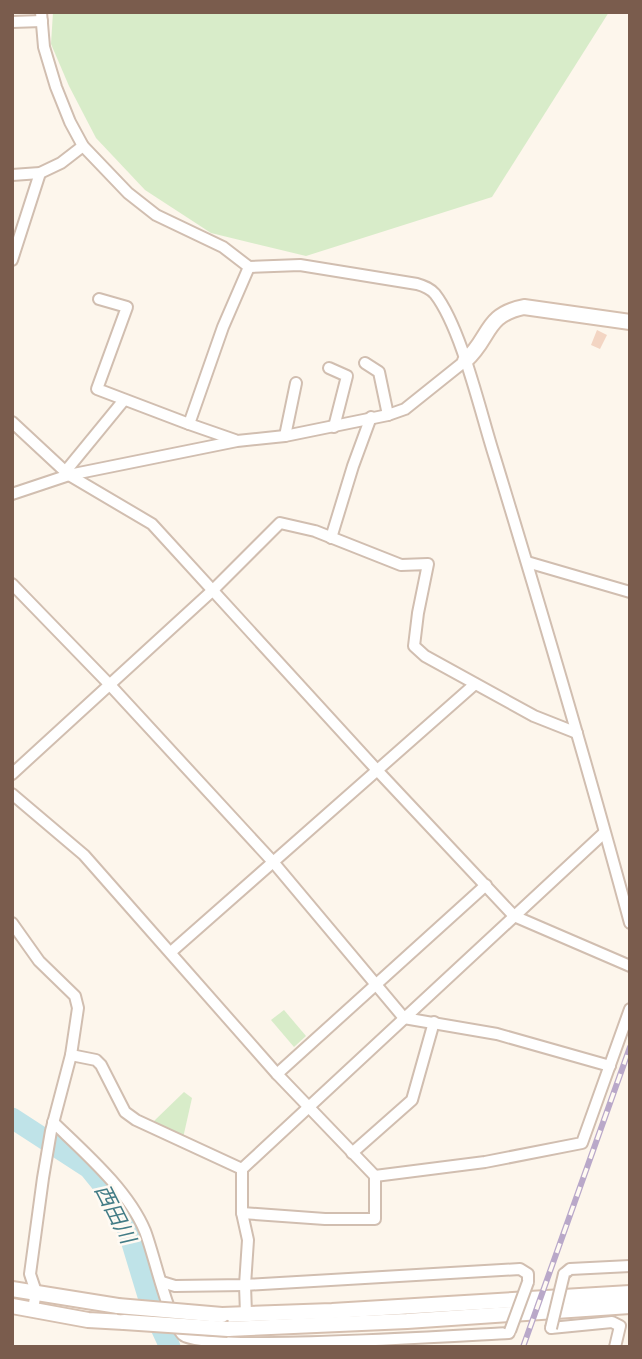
<svg xmlns="http://www.w3.org/2000/svg" width="642" height="1359" viewBox="0 0 642 1359" font-family="Overpass,'Noto Sans JP',sans-serif">
  <rect width="100%" height="100%" fill="#fdf6ec"/>
  <!-- green -->
  <g fill="#d8ecc9">
    <polygon points="53,12 609,12 492,197 306,256 211,233 145,190 96,138 69,86 51,44"/>
    <polygon points="284,1010 306,1036 294,1047 271,1020"/>
    <polygon points="184,1092 192,1098 183,1138 155,1125 154,1121"/>
  </g>
  <g fill="none" stroke-linecap="round" stroke-linejoin="round">
    <!-- river -->
    <polyline stroke="#bfe3e8" stroke-width="21" points="12,1118 89,1168 102,1184 128,1230 151,1306 170,1347"/>
  </g>
  <!-- building -->
  <polygon fill="#f3d5c3" points="597,330 607,335 600,349 591,345"/>
  <g fill="none" stroke-linecap="round" stroke-linejoin="round">
    <!-- street casing -->
    <g stroke="#d1beb0" stroke-width="14">
      <g id="street">
        <path d="M41 12 44 47 56 87 70 122 83 146 128 193 156 215 223 247 249 267 300 265 417 284C424 286 430 288 435 294 462 329 481 415 495 458 542 612 588 767 630 923"/>
        <polyline points="12,22 42,21"/>
        <polyline points="12,175 40,173 61,163 83,146"/>
        <polyline points="12,260 40,173"/>
        <polyline points="99,299 127,307 97,389 189,424"/>
        <polyline points="365,363 379,372 388,415"/>
        <polyline points="329,368 347,376 334,427"/>
        <polyline points="12,422 69,475 152,524 376,769 514,916 630,966"/>
        <polyline points="285,436 296,383"/>
        <polyline points="235,440 189,424 223,327 249,267"/>
        <polyline points="65,472 124,400"/>
        <polyline points="12,494 69,475 237,441 285,436 388,415 405,409 465,361"/>
        <polyline points="331,538 353,466 371,417"/>
        <polyline points="527,562 630,592"/>
        <polyline points="12,584 110,685 274,863 404,1018 497,1034 610,1066"/>
        <polyline points="12,774 212,591 280,523 315,531 401,565 428,564 418,613 414,646 425,656 534,716 577,733"/>
        <polyline points="12,794 84,855 277,1074 375,1176 375,1219 325,1219 242,1213"/>
        <polyline points="12,923 39,961 75,996 78,1008 71,1055 51,1131 43,1178 30,1274 36,1292 33,1309"/>
        <polyline points="171,952 475,684"/>
        <polyline points="71,1055 96,1060 101,1065 125,1112 136,1120 242,1169"/>
        <polyline points="277,1074 486,885"/>
        <path d="M53 1122C85 1153 128 1190 145 1231 154 1254 168 1320 183 1335 201 1353 466 1335 509 1333"/>
        <polyline points="352,1153 412,1100 434,1022"/>
        <polyline points="375,1176 485,1162 582,1143 630,1009"/>
        <polyline points="564,1274 570,1269 630,1266"/>
        <polyline points="162,1282 175,1286 245,1285 520,1269 528,1274 528,1282"/>
        <polyline points="246,1314 245,1285 248,1240 242,1213 242,1169 604,833"/>
        <polyline points="551,1328 612,1322 620,1326 615,1347"/>
      </g>
    </g>
    <!-- secondary casing -->
    <g stroke="#d6c0b0" stroke-width="18">
      <g id="secondary">
        <path d="M465 361C491 338 484 315 524 307L630 322"/>
        <polyline points="12,1289 118,1306"/>
        <polyline points="12,1306 88,1320 124,1322"/>
        <polyline points="222,1315 332,1311 630,1293"/>
        <polyline points="228,1329 407,1321 630,1306"/>
      </g>
    </g>
    <!-- street -->
    <use href="#street" stroke="#fff" stroke-width="10"/>
    <!-- secondary -->
    <use href="#secondary" stroke="#fff" stroke-width="14"/>
    <!-- rail casing -->
    <g stroke="#b9a8c9" stroke-width="6">
      <polyline id="rail" points="523,1347 630,1047"/>
    </g>
    <!-- rail -->
    <use href="#rail" stroke="#fffaf3" stroke-width="3.5" stroke-dasharray="10" stroke-linecap="butt"/>
    <!-- street-bridge casing -->
    <g stroke="#d1beb0" stroke-width="14" stroke-linecap="butt">
      <g id="street-bridge">
        <polyline points="551,1328 564,1274"/>
        <polyline points="510,1331 528,1282"/>
      </g>
    </g>
    <!-- secondary-bridge casing -->
    <g stroke="#d6c0b0" stroke-width="18" stroke-linecap="butt">
      <g id="secondary-bridge">
        <polyline points="118,1306 222,1315"/>
        <polyline points="124,1322 228,1329"/>
      </g>
    </g>
    <!-- street-bridge -->
    <use href="#street-bridge" stroke="#fff" stroke-width="10"/>
    <!-- secondary-bridge -->
    <use href="#secondary-bridge" stroke="#fff" stroke-width="14"/>
  </g>
  <g text-anchor="middle" stroke-width="5" stroke-linejoin="round" paint-order="stroke">
    <!-- water labels -->
    <g font-size="21" font-style="italic" fill="#437c86" stroke="#fffaf3">
      <text transform="translate(115 1214) rotate(63)" y="7">西田川</text>
    </g>
  </g>
  <!-- border -->
  <rect width="642" height="1359" fill="none" stroke="#7a5c4d" stroke-width="28"/>
</svg>
